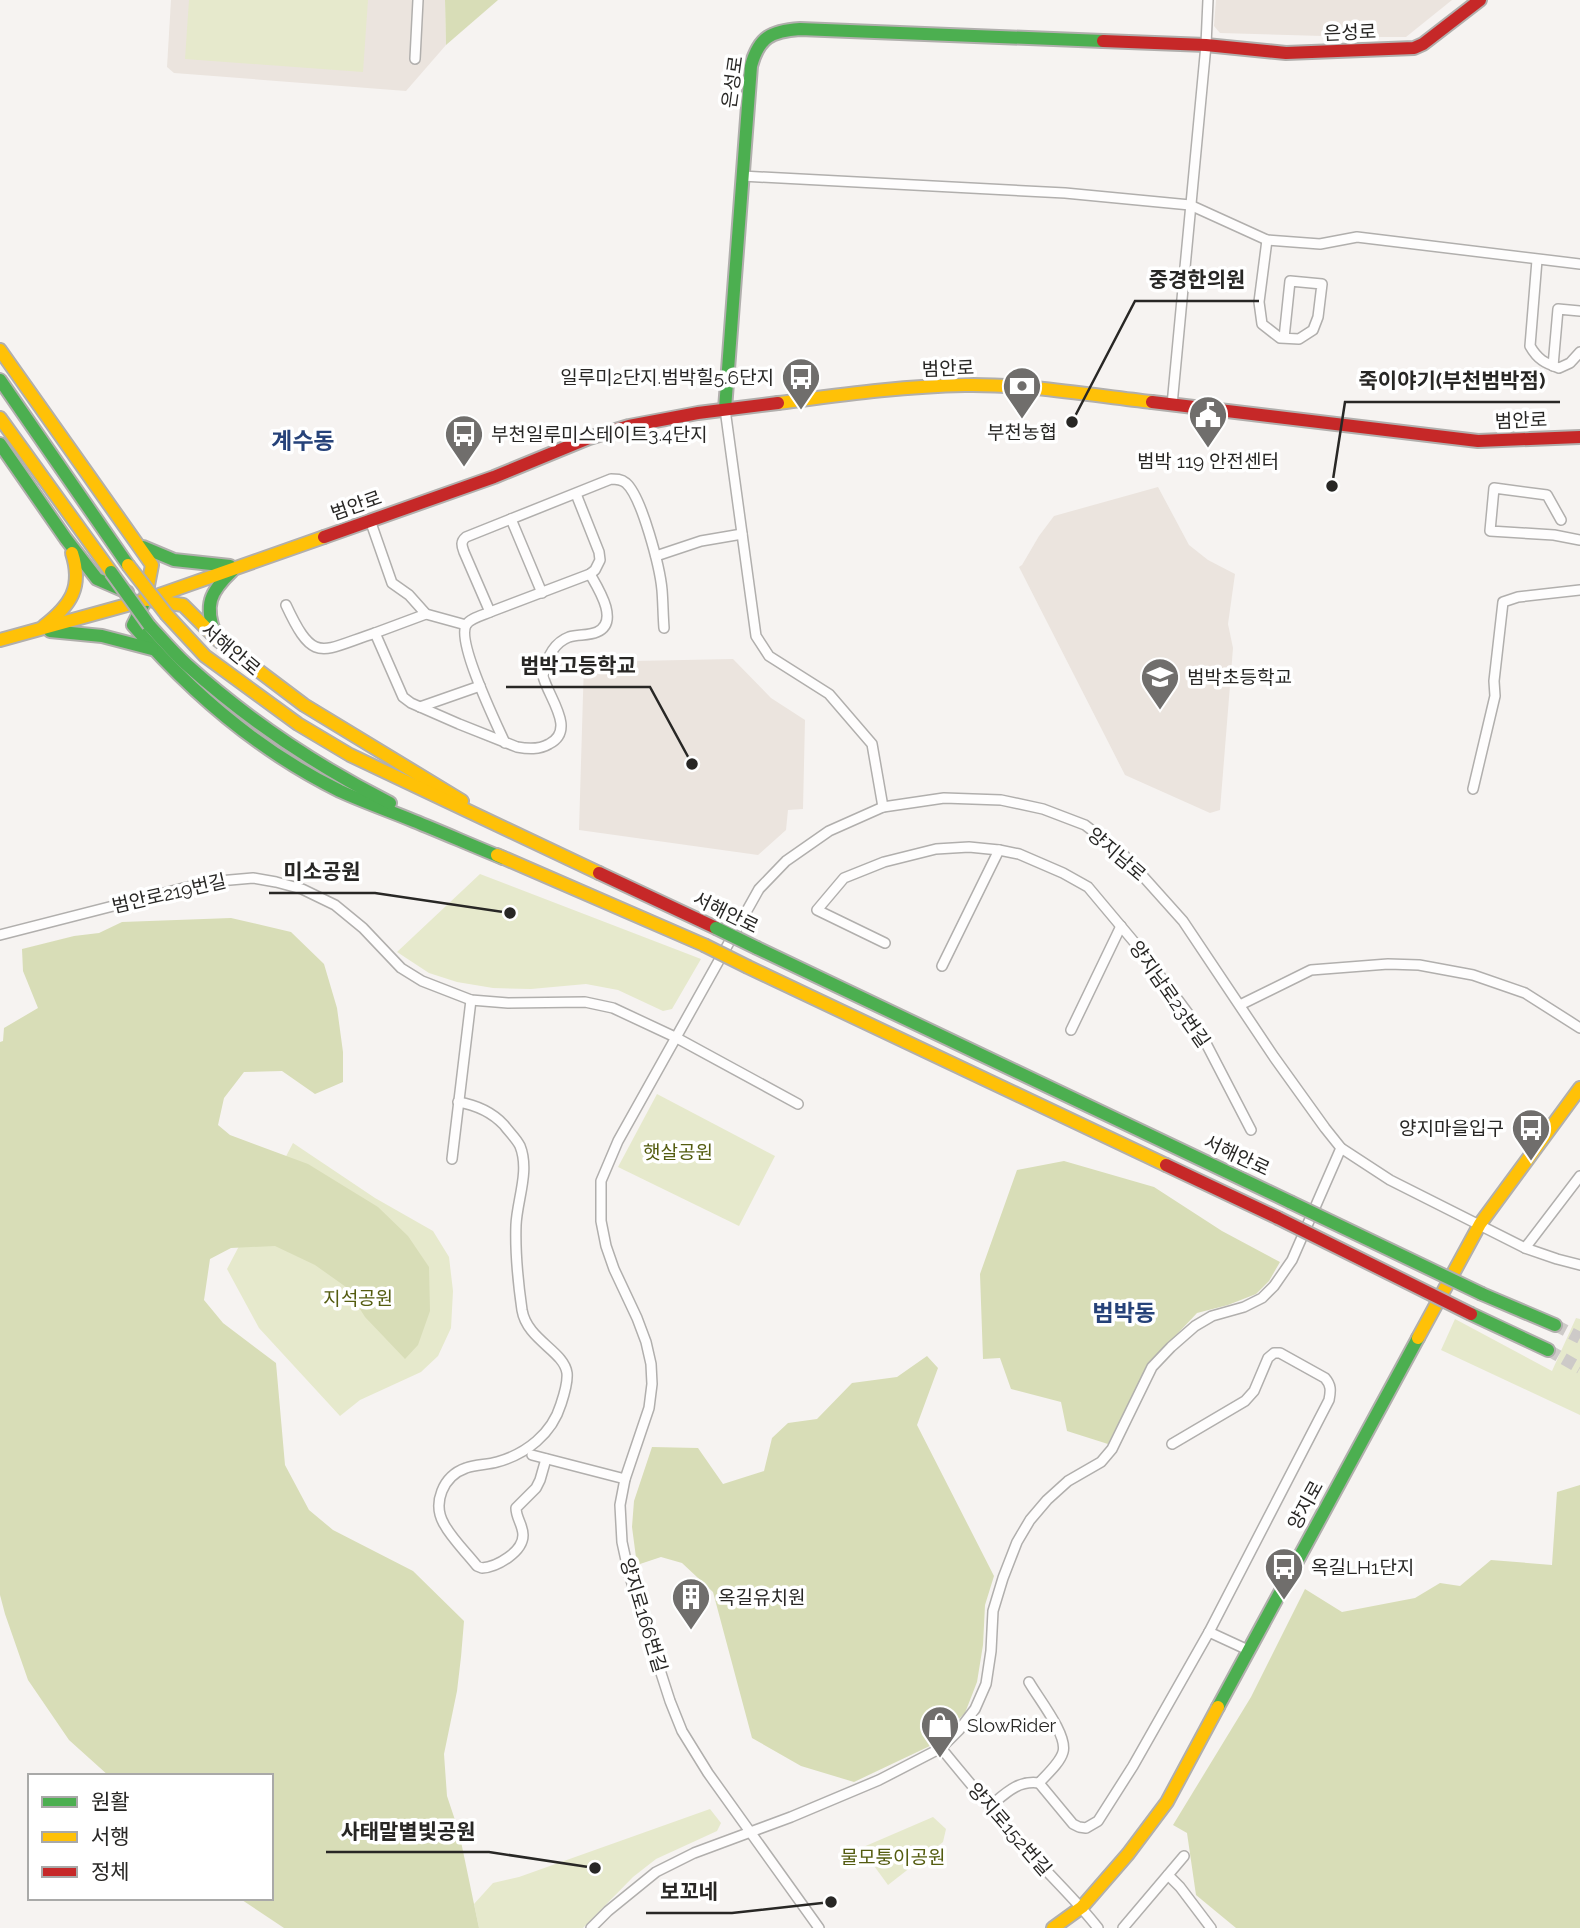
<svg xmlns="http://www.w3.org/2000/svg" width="1580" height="1928" viewBox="0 0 1580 1928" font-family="Raleway,'Noto Sans KR',sans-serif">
  <rect width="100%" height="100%" fill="#f6f3f1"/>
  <!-- built -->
  <g fill="#ebe4de">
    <polygon points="171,0 445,0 446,45 406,91 174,73 167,67"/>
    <polygon points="1216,0 1452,0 1406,37 1358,37 1220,33 1214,26"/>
    <polygon points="1158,487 1189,545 1208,560 1235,574 1228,624 1233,648 1220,810 1210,813 1125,775 1019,567 1022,565 1039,536 1054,516"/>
    <polygon points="733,659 771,698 805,720 803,809 788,810 786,830 758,855 579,830 584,662"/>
  </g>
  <!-- green -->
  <g fill="#e6e9cc">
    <polygon points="189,0 368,0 363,72 185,59"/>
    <polygon points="480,874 701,959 672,1009 663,1011 618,990 586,984 531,989 493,988 457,982 429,973 397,952"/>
    <polygon points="657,1094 775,1156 739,1226 618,1167"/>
    <polygon points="293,1143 375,1198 433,1231 449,1257 453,1291 451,1328 438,1356 421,1372 360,1400 340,1416 259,1328 227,1269"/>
    <polygon points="1576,1318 1580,1319 1580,1415 1441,1350 1455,1319 1552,1371"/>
    <polygon points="710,1809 721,1823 717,1831 656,1859 633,1877 583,1928 479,1928 474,1904 493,1883 519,1877"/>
    <polygon points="933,1817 946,1829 943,1842 888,1885 861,1848"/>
  </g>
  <!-- forest -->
  <g fill="#d8ddb7">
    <polygon points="445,0 498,0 446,45"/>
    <polygon points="231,918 291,932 324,964 337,1008 343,1052 343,1082 315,1094 282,1071 244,1072 224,1098 218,1125 230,1135 308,1164 378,1207 408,1236 429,1267 430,1311 418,1345 405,1359 365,1317 346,1287 315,1265 275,1246 231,1248 210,1259 204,1300 223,1323 276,1363 285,1465 309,1510 333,1530 413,1571 464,1621 461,1657 457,1691 444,1754 447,1796 459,1832 479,1928 284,1928 239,1898 271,1898 271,1776 109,1776 69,1740 28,1680 5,1614 0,1595 0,1042 3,1041 4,1028 38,1008 23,971 22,949 74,936 99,933 122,922"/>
    <polygon points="1064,1161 1154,1187 1222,1231 1280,1262 1269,1281 1256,1294 1228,1305 1197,1313 1148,1365 1108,1444 1067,1431 1061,1402 1011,1389 1000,1358 983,1359 980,1274 1017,1170"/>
    <polygon points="927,1356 938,1368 917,1425 994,1576 985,1605 983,1645 977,1682 965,1713 934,1744 854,1782 801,1766 752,1738 713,1592 682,1563 661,1557 637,1565 632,1527 634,1501 652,1447 698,1448 723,1484 764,1471 772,1438 788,1423 817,1419 852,1383 897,1377"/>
    <polygon points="1580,1485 1580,1928 1236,1928 1196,1895 1187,1833 1173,1825 1251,1697 1305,1589 1342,1612 1415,1598 1440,1583 1460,1586 1491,1560 1552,1565 1557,1492"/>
  </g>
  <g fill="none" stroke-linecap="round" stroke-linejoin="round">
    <!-- secondary-tunnel -->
    <g stroke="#cdcac8" stroke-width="12" stroke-dasharray="12 6" stroke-linecap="butt">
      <polyline points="1555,1325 1580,1338"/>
      <polyline points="1548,1350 1580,1368"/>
    </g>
    <!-- street casing -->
    <g stroke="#b1afad" stroke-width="12">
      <g id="street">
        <polyline points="415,59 418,0"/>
        <polyline points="742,176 1065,193 1190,205 1267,240 1320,244 1357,237 1580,264"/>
        <polyline points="1267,240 1259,302 1262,324 1280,338 1299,339 1313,330 1318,317 1322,284 1290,281 1284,338"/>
        <path d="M1537 260 1530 346C1538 360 1545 363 1559 368L1570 363 1580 352"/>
        <polyline points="1553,366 1558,309 1580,311"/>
        <polyline points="1172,405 1206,45 1208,0"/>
        <polyline points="725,409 756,636 769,656 829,694 872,744 883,807"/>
        <polyline points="511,519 542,593"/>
        <polyline points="370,520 392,583 409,595 426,614 466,625"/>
        <polyline points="1561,520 1547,495 1494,488 1490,531 1554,535 1580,540"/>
        <polyline points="656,556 701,541 742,534"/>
        <path d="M286 605C314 665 320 651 375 633L403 697 411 703 459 724 517 747C528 749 539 750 549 744 577 730 548 697 543 676 546 660 553 643 569 637 578 634 588 636 597 632 620 622 598 588 590 574"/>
        <polyline points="490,612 590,574 595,570 600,560 599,552 576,494"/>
        <polyline points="375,633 426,614"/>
        <polyline points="420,707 480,686"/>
        <path d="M505 743C496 723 457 643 466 625 470 618 484 615 490 612L464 552C462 546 460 542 466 537L611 479C616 479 621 479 626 483 642 497 660 568 662 590 663 602 663 615 664 628"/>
        <polyline points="1473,789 1495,696 1494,681 1503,602 1518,597 1580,590"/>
        <polyline points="0,935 207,882 253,878 276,882 302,889 335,905 363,928 401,968 422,981 471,1000 508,1003 585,1002 613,1008 675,1037 798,1104"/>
        <polyline points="885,943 817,910 844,878 884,862 936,849 969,847 999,850 1019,854 1063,873 1088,887 1140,949 1196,1024 1251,1130"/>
        <polyline points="942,966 999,850"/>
        <polyline points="1240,1005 1311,970 1388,964 1419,965 1473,975 1525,993 1580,1028"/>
        <polyline points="1071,1030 1121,926"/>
        <path d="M458 1102C476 1105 491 1111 504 1125 509 1132 516 1138 520 1146 530 1171 517 1200 516 1225 515 1253 518 1282 522 1310 527 1340 564 1351 567 1373 568 1383 564 1395 561 1404 552 1434 526 1454 497 1462 487 1465 476 1464 466 1468 443 1476 432 1503 444 1524 452 1539 466 1552 477 1566L482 1568C497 1567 523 1552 523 1535 523 1525 516 1518 516 1508L536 1488 540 1480 546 1459"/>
        <polyline points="452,1159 471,1000"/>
        <polyline points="1525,1248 1580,1176"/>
        <polyline points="532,1455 625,1479"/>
        <polyline points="1209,1632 1248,1650"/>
        <path d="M941 1748C971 1785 1001 1820 1032 1855 1054 1880 1078 1902 1098 1928"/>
        <path d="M1039 1783 1073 1824 1079 1827 1086 1828 1098 1821 1133 1766 1209 1632 1329 1400C1331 1390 1331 1385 1325 1378L1280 1353H1274L1268 1358 1254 1391 1245 1401 1172 1444"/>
        <path d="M989 1807C1005 1794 1017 1780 1039 1783 1047 1774 1060 1763 1063 1752 1068 1735 1038 1698 1029 1682"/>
        <polyline points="1168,1875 1180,1887 1211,1928"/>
        <polyline points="591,1928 608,1911 656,1872 694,1853 791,1817 879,1780 941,1748 959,1730 975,1709 986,1684 991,1651 993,1611 1003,1578 1017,1542 1030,1520 1047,1500 1068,1481 1101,1462 1112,1449 1152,1367 1171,1347 1195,1326 1212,1316 1244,1307 1262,1298 1274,1286 1292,1260 1341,1148"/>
        <polyline points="819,1928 708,1773 682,1731 670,1701 629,1574 622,1542 620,1505 625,1479 649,1408 652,1384 651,1364 646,1342 637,1318 614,1269 606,1246 601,1221 601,1181 618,1141 759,889 786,861 829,831 883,807 944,798 1001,800 1043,809 1085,825 1123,854 1183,921 1274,1057 1325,1128 1341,1148 1390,1180 1525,1248 1557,1259 1580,1265"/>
        <polyline points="1123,1928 1184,1856"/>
      </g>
    </g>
    <!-- fast casing -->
    <g stroke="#b1afad" stroke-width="16">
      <g id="fast">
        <polyline points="0,380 128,565"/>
        <path d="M725 409 751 66C759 37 771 31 800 29L1103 41"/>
        <polyline points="0,444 66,539 97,579 127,592"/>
        <polyline points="143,547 174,560 230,566"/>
        <path d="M143 605 133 625C191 693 259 751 340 791 364 802 390 811 414 821 444 833 473 846 503 858"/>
        <path d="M149 625C161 638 173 652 186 664 247 719 317 766 390 803"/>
        <polyline points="50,631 102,636 152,649"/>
        <path d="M215 634C204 605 210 592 232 571"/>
        <polyline points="757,948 1290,1202"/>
        <polyline points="1482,1294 1555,1325"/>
        <polyline points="1471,1314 1548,1350"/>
        <polyline points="1218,1707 1418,1338"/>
      </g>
    </g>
    <!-- slow casing -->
    <g stroke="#b1afad" stroke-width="16">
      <g id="slow">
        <polyline points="0,350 152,565 146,596"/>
        <path d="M778 403C840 395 903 386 965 385 1027 384 1090 395 1152 402"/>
        <polyline points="0,418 111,572"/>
        <polyline points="149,600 183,605 218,640 304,705 462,801"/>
        <polyline points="167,615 205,656 298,724 350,755 599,873"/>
        <path d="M44 626C71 605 83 587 72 553"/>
        <polyline points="0,640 145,600 324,537"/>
        <polyline points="497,855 704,945"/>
        <polyline points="748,967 1166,1165"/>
        <polyline points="1418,1338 1480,1224 1580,1088"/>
        <polyline points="1053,1928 1082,1907 1128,1854 1167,1802 1218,1707"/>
      </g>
    </g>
    <!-- jam casing -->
    <g stroke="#b1afad" stroke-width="16">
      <g id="jam">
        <polyline points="1103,41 1206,45 1286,53 1414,48 1423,44 1480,0"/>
        <polyline points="1152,402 1478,441 1580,437"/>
        <polyline points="324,537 494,477 589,438 629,426 698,413 778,403"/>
        <polyline points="599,873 716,928"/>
        <polyline points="1166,1165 1278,1218"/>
      </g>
    </g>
    <!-- street -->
    <use href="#street" stroke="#fefdfd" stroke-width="9"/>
    <!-- fast -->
    <use href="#fast" stroke="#4caf50" stroke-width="12"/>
    <!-- slow -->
    <use href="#slow" stroke="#ffc107" stroke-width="12"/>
    <!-- jam -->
    <use href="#jam" stroke="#c62828" stroke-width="12"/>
    <!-- fast-bridge casing -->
    <g stroke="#b1afad" stroke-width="16" stroke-linecap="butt">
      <g id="fast-bridge">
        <polyline points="111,572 149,625"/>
        <polyline points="716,928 757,948"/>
        <polyline points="1290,1202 1482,1294"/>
      </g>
    </g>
    <!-- slow-bridge casing -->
    <g stroke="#b1afad" stroke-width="16" stroke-linecap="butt">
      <g id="slow-bridge">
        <polyline points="128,565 167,615"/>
        <polyline points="704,945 748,967"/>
      </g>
    </g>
    <!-- jam-bridge casing -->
    <g stroke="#b1afad" stroke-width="16" stroke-linecap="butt">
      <polyline id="jam-bridge" points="1278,1218 1471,1314"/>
    </g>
    <!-- fast-bridge -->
    <use href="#fast-bridge" stroke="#4caf50" stroke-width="12"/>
    <!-- slow-bridge -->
    <use href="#slow-bridge" stroke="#ffc107" stroke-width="12"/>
    <!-- jam-bridge -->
    <use href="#jam-bridge" stroke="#c62828" stroke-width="12"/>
  </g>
  <!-- icons -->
  <defs>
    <g id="bus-pin" transform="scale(2.0125)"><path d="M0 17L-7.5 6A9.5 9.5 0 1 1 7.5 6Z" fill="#706e6c" stroke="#fff"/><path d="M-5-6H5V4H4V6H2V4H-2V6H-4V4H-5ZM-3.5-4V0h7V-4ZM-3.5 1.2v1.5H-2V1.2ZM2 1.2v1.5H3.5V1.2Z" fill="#fff"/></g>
    <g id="bank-pin" transform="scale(2.0125)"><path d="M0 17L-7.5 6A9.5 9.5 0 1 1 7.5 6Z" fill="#706e6c" stroke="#fff"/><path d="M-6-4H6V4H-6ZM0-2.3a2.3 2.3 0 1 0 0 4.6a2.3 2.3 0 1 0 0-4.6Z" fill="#fff"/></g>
    <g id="civic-pin" transform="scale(2.0125)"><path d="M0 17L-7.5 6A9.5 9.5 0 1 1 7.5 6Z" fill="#706e6c" stroke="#fff"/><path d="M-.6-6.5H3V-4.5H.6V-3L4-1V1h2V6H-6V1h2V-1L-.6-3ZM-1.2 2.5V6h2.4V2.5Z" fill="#fff"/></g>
    <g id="school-pin" transform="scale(2.0125)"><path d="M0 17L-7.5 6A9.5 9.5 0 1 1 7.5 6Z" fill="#706e6c" stroke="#fff"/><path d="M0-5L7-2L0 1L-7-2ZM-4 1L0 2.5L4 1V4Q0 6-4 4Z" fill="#fff"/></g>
    <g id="building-pin" transform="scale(2.0125)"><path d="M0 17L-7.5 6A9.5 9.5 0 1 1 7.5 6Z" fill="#706e6c" stroke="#fff"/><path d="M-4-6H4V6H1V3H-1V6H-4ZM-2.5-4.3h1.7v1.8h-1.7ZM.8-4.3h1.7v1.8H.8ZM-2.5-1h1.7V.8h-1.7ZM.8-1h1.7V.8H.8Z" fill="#fff"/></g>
    <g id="shop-pin" transform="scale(2.0125)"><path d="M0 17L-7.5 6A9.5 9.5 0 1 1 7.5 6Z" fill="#706e6c" stroke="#fff"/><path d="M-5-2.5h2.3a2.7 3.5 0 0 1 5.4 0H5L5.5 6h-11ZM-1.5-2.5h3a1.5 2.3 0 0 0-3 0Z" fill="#fff"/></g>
  </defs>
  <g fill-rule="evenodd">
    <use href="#bus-pin" x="801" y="377"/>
    <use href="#bank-pin" x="1022" y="386"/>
    <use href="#civic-pin" x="1208" y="415"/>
    <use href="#bus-pin" x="464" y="434"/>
    <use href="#school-pin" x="1160" y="677"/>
    <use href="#bus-pin" x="1531" y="1128"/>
    <use href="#bus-pin" x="1284" y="1567"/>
    <use href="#building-pin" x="691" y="1597"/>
    <use href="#shop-pin" x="940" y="1725"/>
  </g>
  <g text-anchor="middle" stroke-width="7" stroke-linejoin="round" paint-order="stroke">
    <!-- street labels -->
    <g font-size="19" fill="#282725" stroke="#fff">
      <text transform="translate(1350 32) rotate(-2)" y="7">은성로</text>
      <text transform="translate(732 82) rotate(-82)" y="7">은성로</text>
      <text transform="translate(948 368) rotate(-2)" y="7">범안로</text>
      <text transform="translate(1521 420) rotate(-2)" y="7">범안로</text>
      <text transform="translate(356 505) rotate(-19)" y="7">범안로</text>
      <text transform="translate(231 649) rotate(40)" y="7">서해안로</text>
      <text transform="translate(1117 854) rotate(41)" y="7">양지남로</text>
      <text transform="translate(169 893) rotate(-13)" y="7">범안로219번길</text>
      <text transform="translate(726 912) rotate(26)" y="7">서해안로</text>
      <text transform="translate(1170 994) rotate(55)" y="7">양지남로23번길</text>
      <text transform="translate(1237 1155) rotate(25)" y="7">서해안로</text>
      <text transform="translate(1305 1505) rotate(-61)" y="7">양지로</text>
      <text transform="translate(644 1615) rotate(73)" y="7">양지로166번길</text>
      <text transform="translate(1010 1829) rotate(49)" y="7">양지로152번길</text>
    </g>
    <!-- poi labels -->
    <g font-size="19" fill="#282725" stroke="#fff" text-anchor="start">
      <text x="774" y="384" text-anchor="end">일루미2단지.범박힐5.6단지</text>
      <text x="1022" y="439" text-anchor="middle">부천농협</text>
      <text x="491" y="441">부천일루미스테이트3.4단지</text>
      <text x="1208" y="468" text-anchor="middle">범박 119 안전센터</text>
      <text x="1187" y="684">범박초등학교</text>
      <text x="1504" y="1135" text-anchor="end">양지마을입구</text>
      <text x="1311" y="1574">옥길LH1단지</text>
      <text x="718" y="1604">옥길유치원</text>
      <text x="967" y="1732">SlowRider</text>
    </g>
    <!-- park labels -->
    <g font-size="19" fill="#545c10" stroke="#fff">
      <text x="678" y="1159">햇살공원</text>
      <text x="358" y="1305">지석공원</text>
      <text x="893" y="1864">물모퉁이공원</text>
    </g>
    <!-- quarter labels -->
    <g font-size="23" font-weight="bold" fill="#264279" stroke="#fff">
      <text x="303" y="449">계수동</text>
      <text x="1124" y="1321">범박동</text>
    </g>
  </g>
  <!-- callouts -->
  <path fill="none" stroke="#282725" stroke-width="2.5" d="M1072 422L1135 301H1259M1332 486L1345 402H1560M692 764L650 687H506M510 913L375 893H269M595 1868L489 1852H326M831 1902L732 1913H646"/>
  <g fill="#282725" stroke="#fff" stroke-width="2.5">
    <circle cx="1072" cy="422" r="7"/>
    <circle cx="1332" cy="486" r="7"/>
    <circle cx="692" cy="764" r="7"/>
    <circle cx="510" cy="913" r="7"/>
    <circle cx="595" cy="1868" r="7"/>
    <circle cx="831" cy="1902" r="7"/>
  </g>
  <g font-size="21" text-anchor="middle" font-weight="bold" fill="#282725" stroke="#fff" stroke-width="7" stroke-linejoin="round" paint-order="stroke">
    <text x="1197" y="287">중경한의원</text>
    <text x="1452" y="388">죽이야기(부천범박점)</text>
    <text x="578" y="673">범박고등학교</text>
    <text x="322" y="879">미소공원</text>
    <text x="408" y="1839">사태말별빛공원</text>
    <text x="689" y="1899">보꼬네</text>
  </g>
  <!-- legend -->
  <rect x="28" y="1774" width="245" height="126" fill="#ffffff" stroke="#a9a9a8" stroke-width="2"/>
  <rect x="42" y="1797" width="35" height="10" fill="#4caf50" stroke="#a9a9a8" stroke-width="2"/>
  <text x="91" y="1809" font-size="21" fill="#282725">원활</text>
  <rect x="42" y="1832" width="35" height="10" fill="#ffc107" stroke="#a9a9a8" stroke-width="2"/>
  <text x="91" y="1844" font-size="21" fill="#282725">서행</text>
  <rect x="42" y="1867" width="35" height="10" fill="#c62828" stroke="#a9a9a8" stroke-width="2"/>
  <text x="91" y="1879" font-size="21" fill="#282725">정체</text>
</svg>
